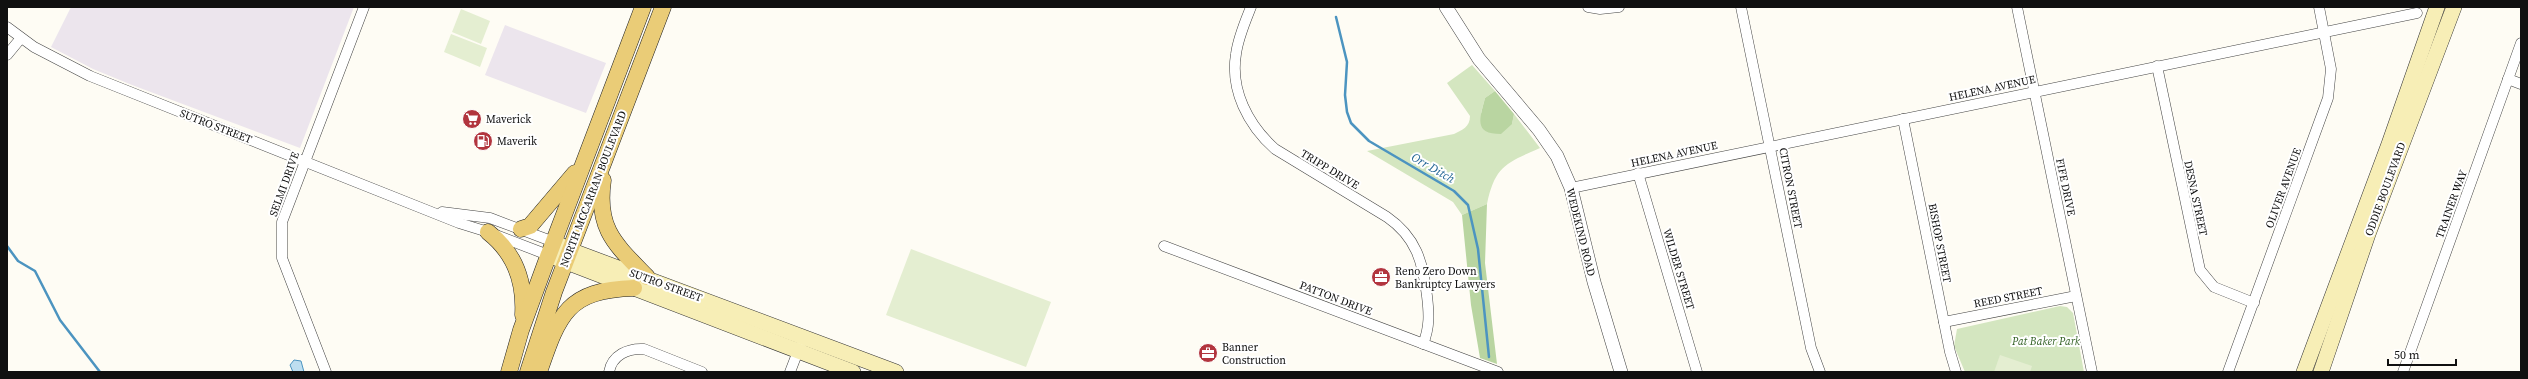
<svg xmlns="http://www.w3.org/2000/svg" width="2528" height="379" viewBox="0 0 2528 379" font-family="'Source Serif 4',serif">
  <rect width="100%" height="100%" fill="#fefcf4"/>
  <!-- industrial -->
  <g fill="#ece5ed">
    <polygon points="71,7 354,7 300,148 132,85 93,69 51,47"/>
    <polygon points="505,25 606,63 586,113 485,75"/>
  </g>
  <!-- green -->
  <g fill="#d4e6c0">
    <path d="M1472 65 1495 91 1485 98 1481 113 1512 124 1514 114 1540 148C1506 163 1495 166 1487 204L1462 215 1453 202 1367 151 1454 134C1462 130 1470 127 1470 116L1447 83Z"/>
    <polygon points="2060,306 2067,307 2073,313 2084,372 1965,372 1954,346 1957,329"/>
  </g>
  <!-- forest -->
  <g fill="#b9d5a1">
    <path d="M1495 91 1514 114 1512 124 1501 134C1473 134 1480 118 1485 98Z"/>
    <polygon points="1487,204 1485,263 1497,364 1480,358 1471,305 1462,215"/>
  </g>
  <!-- pitch -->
  <g fill="#e4eed1">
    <polygon points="461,9 490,21 481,44 452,32"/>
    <polygon points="451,34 487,48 480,67 444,52"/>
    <polygon points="911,249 1051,302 1026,367 886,315"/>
    <polygon points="2000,355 2032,366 2030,372 1994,372"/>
  </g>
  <!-- water -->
  <polygon fill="#bddef0" stroke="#4c94c0" points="294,360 301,361 304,372 293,372 290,365"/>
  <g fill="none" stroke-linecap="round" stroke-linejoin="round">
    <!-- stream -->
    <g stroke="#4c94c0" stroke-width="2.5">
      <polyline points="1336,17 1347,62 1345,95 1347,112 1351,123 1369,141 1454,191 1468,205 1478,249 1489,357"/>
      <polyline points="7,246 18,261 35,271 60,320 100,372"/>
    </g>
    <!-- minor casing -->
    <g stroke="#434343" stroke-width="11">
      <g id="minor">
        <path d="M1251 7C1245 22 1238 38 1236 54 1230 90 1248 125 1275 149L1387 217C1416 237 1423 262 1427 296 1429 313 1430 327 1423 344"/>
        <polyline points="1588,7 1600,9 1619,7"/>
        <polyline points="1741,7 1811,348 1820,372"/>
        <polyline points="2017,7 2092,372"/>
        <polyline points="7,27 34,47 90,76 459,223 488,232 548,255"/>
        <polyline points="7,55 21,38"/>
        <polyline points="2157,66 2200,270 2214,287 2254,303"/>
        <polyline points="2508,79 2521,84"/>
        <polyline points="1903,119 1950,352 1956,372"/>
        <polyline points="1638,173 1697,372"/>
        <polyline points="1571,188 2417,13"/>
        <polyline points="442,212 490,218 554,242"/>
        <polyline points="1164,246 1498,372"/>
        <polyline points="1944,322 2076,296"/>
        <polyline points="326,372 282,258 282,222 364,7"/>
        <path d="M609 372C612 355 628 348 644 349L702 372"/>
        <polyline points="790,372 800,346"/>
        <polyline points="2228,372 2328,98 2331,69 2319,7"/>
        <polyline points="2403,372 2521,43"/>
      </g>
    </g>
    <!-- tertiary casing -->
    <g stroke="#434343" stroke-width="14">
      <polyline id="tertiary" points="1446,7 1479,59 1539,130 1557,156 1571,188 1594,282 1621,372"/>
    </g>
    <!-- secondary casing -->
    <g stroke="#323232" stroke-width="16">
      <g id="secondary">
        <polyline points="554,242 570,250 896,372"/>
        <polyline points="548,255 853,372"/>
        <polyline points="2304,372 2389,144 2437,7"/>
        <polyline points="2321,372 2368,234 2454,7"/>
      </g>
    </g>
    <!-- primary casing -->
    <g stroke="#212121" stroke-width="17">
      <g id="primary">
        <path d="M603 180C596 229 615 244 647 277"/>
        <polyline points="521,229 530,226 575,173"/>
        <path d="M488 232C515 253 525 281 523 315"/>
        <polyline points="509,372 521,330 546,262 643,7"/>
        <polyline points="528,372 554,292 663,7"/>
        <path d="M539 372C559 314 567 290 634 288"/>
      </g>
    </g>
    <!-- minor -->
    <use href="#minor" stroke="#fff" stroke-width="10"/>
    <!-- tertiary -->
    <use href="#tertiary" stroke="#fff" stroke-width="13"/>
    <!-- secondary -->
    <use href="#secondary" stroke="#f7eeb6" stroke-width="15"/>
    <!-- primary -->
    <use href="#primary" stroke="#eacc77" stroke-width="16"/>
  </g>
  <!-- icons -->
  <defs>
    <g id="supermarket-disc" transform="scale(1)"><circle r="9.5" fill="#b2353e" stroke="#fff"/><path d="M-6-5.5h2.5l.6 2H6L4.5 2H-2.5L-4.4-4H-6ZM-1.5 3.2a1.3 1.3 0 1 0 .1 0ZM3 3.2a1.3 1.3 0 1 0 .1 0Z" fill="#fff"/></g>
    <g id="fuel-disc" transform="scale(1)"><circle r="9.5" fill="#b2353e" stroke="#fff"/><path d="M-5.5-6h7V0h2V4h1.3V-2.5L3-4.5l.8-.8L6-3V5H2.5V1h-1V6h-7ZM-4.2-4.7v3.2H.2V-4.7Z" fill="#fff"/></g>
    <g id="office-disc" transform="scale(1)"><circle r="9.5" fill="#b2353e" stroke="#fff"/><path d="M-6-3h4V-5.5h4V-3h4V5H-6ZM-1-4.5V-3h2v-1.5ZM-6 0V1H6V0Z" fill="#fff"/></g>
  </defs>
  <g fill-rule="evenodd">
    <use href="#supermarket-disc" x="472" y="119"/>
    <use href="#fuel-disc" x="483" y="141"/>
    <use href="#office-disc" x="1381" y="277"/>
    <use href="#office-disc" x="1208" y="353"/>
  </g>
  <g text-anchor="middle" stroke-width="4" stroke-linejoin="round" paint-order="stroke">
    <!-- street labels -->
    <g font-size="11" fill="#101010" stroke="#fff">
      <text transform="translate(1992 88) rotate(-12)" y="4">HELENA AVENUE</text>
      <text transform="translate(216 126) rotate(21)" y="4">SUTRO STREET</text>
      <text transform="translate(1674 154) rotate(-12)" y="4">HELENA AVENUE</text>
      <text transform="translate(1330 169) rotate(31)" y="4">TRIPP DRIVE</text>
      <text transform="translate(284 184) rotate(-70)" y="4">SELMI DRIVE</text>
      <text transform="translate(2066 187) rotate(78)" y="4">FIFE DRIVE</text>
      <text transform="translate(1791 188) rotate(79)" y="4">CITRON STREET</text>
      <text transform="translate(2283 188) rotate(-70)" y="4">OLIVER AVENUE</text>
      <text transform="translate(593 189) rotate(-69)" y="4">NORTH MCCARRAN BOULEVARD</text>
      <text transform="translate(2385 189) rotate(-70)" y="4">ODDIE BOULEVARD</text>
      <text transform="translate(2196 198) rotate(78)" y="4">DESNA STREET</text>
      <text transform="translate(2451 204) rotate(-70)" y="4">TRAINER WAY</text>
      <text transform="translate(1581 232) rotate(76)" y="4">WEDEKIND ROAD</text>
      <text transform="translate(1940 243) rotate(79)" y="4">BISHOP STREET</text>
      <text transform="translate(1679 269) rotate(73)" y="4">WILDER STREET</text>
      <text transform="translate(666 285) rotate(20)" y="4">SUTRO STREET</text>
      <text transform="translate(2008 297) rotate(-11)" y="4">REED STREET</text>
      <text transform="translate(1336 298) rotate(21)" y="4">PATTON DRIVE</text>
    </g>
    <!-- poi labels -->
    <g font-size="11" fill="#101010" stroke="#fff" text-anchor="start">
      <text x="486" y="123">Maverick</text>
      <text x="497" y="145">Maverik</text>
      <text x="1395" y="275">Reno Zero Down<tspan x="1395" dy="13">Bankruptcy Lawyers</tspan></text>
      <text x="1222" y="351">Banner<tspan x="1222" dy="13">Construction</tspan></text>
    </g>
    <!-- park labels -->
    <g font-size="11" font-style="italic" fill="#346226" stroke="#fff">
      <text x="2046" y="345">Pat Baker Park</text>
    </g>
    <!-- water labels -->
    <g font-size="12" font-style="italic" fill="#256796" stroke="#fff">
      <text transform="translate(1433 168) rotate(30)" y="4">Orr Ditch</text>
    </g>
  </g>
  <!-- border -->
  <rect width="2528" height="379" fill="none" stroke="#101010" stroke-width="16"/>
  <!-- scale -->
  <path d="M2388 359v6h68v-6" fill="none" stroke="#101010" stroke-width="2"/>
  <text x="2394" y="359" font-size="12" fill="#101010" stroke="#ffffff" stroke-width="3" paint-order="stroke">50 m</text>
</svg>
